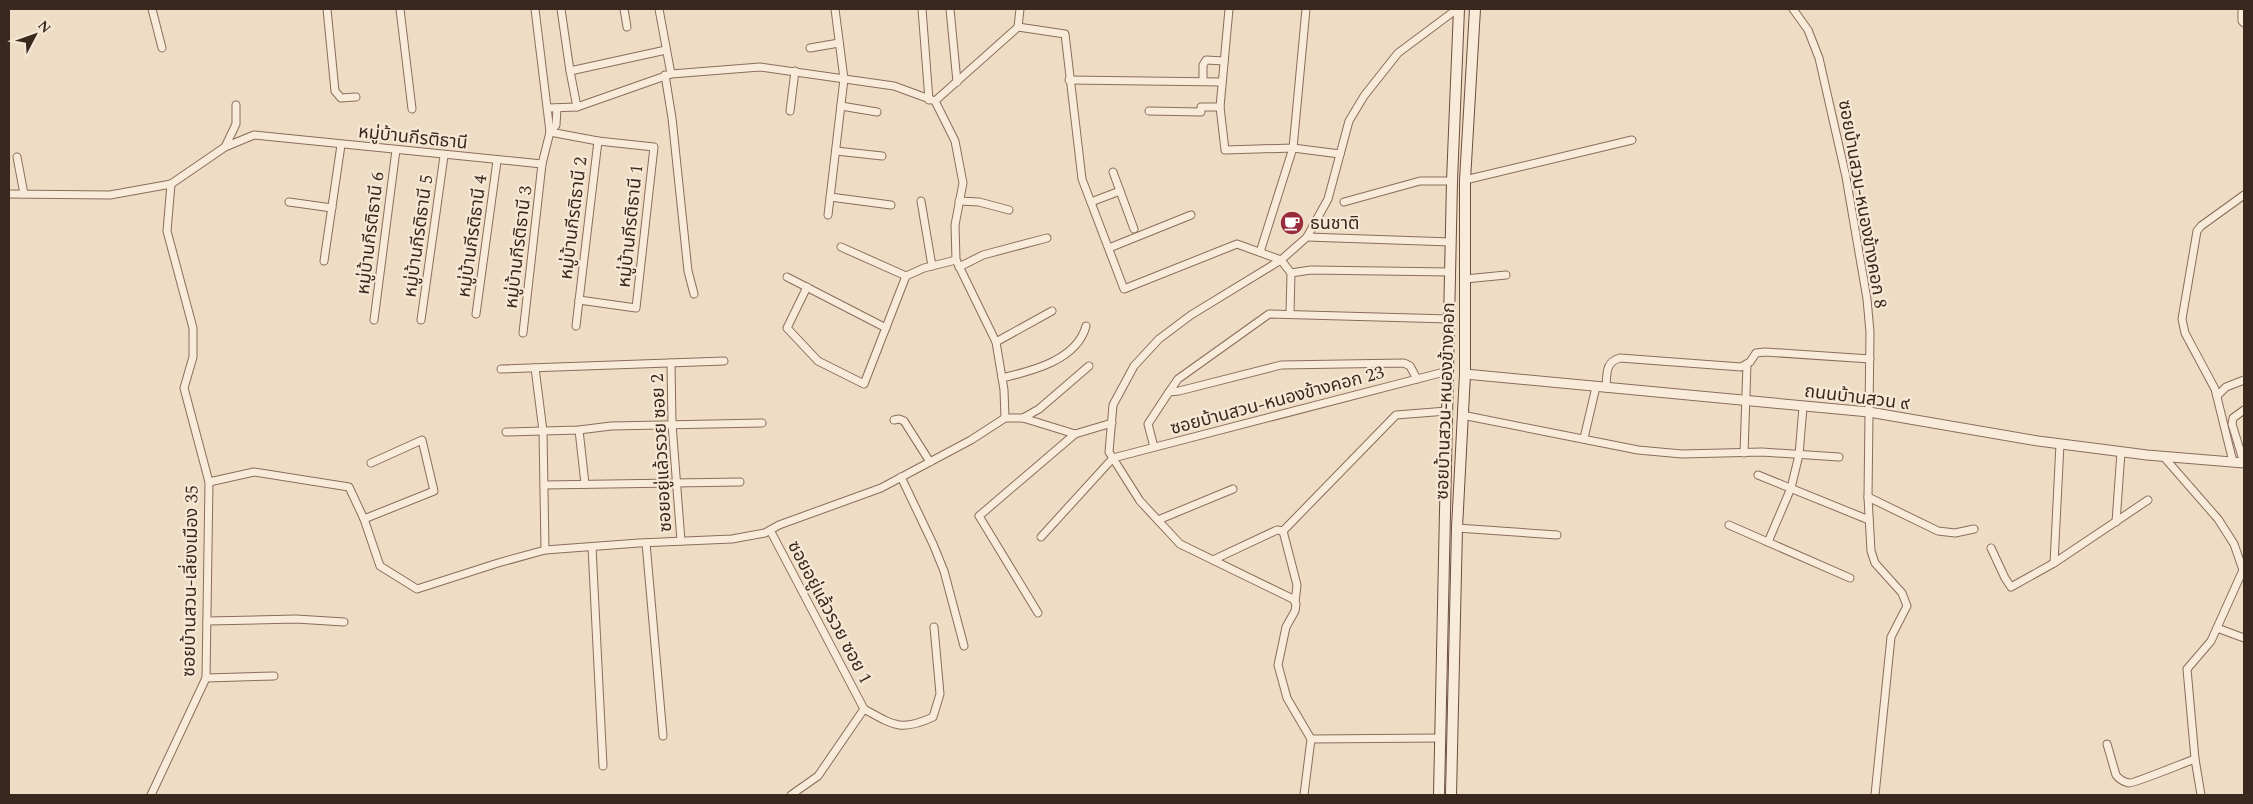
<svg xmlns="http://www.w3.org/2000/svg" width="2253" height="804" viewBox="0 0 2253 804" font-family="Spectral,'Noto Sans Thai',serif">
  <rect width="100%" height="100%" fill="#efdcc5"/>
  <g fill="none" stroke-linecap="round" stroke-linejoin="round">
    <!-- minor casing -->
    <g stroke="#8a6d5b" stroke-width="9">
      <g id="minor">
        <polyline points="152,9 162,48"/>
        <polyline points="327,9 335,91 341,98 356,97"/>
        <polyline points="400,9 412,109"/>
        <polyline points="561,9 570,71"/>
        <polyline points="624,9 627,27"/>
        <polyline points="659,9 671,74"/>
        <polyline points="922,9 929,100"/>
        <polyline points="950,9 957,82"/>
        <polyline points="1229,9 1220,107 1225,150 1293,148 1340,154"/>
        <polyline points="1793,9 1808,30 1819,58 1846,177 1867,299 1870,332 1868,497 1871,551 1875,563 1902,593 1907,606 1891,637 1875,795"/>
        <polyline points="2242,9 2242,21 2244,23"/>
        <polyline points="1018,27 1020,9"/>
        <polyline points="810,48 839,43"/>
        <polyline points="665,75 672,118 688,271 694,294"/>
        <polyline points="1069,80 1222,82"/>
        <polyline points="1203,81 1203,65 1206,60 1224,61"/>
        <polyline points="935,101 1018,27 1065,34 1082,179 1124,289 1237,244 1281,260 1291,273 1311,270 1450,272"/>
        <polyline points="841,106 877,112"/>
        <polyline points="577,107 570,71 666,50"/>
        <polyline points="549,108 577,107 671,74 760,67 894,86 935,101 955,141 963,183 955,225 956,260 996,342 1004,390 1005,418"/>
        <polyline points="790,111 795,71"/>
        <polyline points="1149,111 1201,112 1201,107 1220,107"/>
        <polyline points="550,132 598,141 654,147 636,308 579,300"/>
        <polyline points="550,132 556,125 557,108"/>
        <polyline points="225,147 254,135 542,164"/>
        <polyline points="836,151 882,156"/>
        <polyline points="17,157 24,194"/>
        <polyline points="1113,172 1134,229"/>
        <polyline points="1465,180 1632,140"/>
        <polyline points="9,194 110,195 171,184 225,147 236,124 236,105"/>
        <polyline points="830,197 891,205"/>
        <polyline points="921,201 932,266"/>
        <polyline points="959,201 979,202 1009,210"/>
        <polyline points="289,202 332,208"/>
        <polyline points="1091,202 1120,191"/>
        <polyline points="1344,202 1420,181 1452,181"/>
        <polyline points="828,215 844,79 835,9"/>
        <polyline points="1307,237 1451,242"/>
        <polyline points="841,247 906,276"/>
        <polyline points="1109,248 1191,215"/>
        <polyline points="1260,252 1293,148 1306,9"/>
        <polyline points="324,261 341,145"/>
        <polyline points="959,267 983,255 1047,238"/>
        <polyline points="787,277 886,328"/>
        <polyline points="1465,279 1506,275"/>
        <polyline points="807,287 787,328 818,361 864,384 906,276 924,268 956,260"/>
        <polyline points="476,314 497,161"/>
        <polyline points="1290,314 1291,273"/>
        <polyline points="374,320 396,150"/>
        <polyline points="421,320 444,156"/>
        <polyline points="576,326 598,141"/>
        <polyline points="523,333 542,164 550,132 535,9"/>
        <polyline points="996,342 1052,311"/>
        <polyline points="671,363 672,424 681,541"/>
        <polyline points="535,368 543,431 545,550"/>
        <polyline points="501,369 724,361"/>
        <path d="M1002 378C1032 371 1077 360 1086 326"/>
        <path d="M1606 388C1607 374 1605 362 1620 358L1741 367 1750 362 1756 353 1765 352 1870 359"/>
        <polyline points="1169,392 1178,379 1269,314 1449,319"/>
        <polyline points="2217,396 2226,387 2244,380"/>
        <polyline points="1462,415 1638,450 1682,454 1762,452 1839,457"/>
        <polyline points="1023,418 1039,409 1089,366"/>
        <polyline points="894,420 899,419 904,421 930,462"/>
        <polyline points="579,430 585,484"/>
        <polyline points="506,432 579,430 611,426 762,423"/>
        <polyline points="1584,438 1596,387"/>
        <polyline points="2060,444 2054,563 2148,500"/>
        <polyline points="1154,447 1148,424 1169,392 1179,391 1281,365 1404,363 1410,366 1417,379"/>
        <polyline points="1744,453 1747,364"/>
        <polyline points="2163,456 2218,519 2234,544 2243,570 2211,641 2187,669 2195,759 2201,795"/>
        <polyline points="1113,458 1448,371"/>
        <polyline points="2233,462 2215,389 2185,333 2182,319 2197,231 2201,226 2244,195"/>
        <polyline points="2244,463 2232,424 2233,418 2244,410"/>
        <polyline points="1758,475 1869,520"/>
        <polyline points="901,477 933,544 944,571 964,646"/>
        <polyline points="209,482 254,472 349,487 364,519 380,566 417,589 498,563 545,550 639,543 732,539 765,533 779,525 881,488 971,440 1005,418 1023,418 1075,434 1112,423"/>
        <polyline points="544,485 740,482"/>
        <polyline points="1868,497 1938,531 1955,533 1974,529"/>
        <polyline points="364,519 434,491 422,440 371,463"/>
        <polyline points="1158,520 1233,489"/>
        <polyline points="2116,522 2121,452"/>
        <polyline points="1729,525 1850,578"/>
        <polyline points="1457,528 1557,535"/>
        <polyline points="770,530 864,709"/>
        <polyline points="1283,531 1396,415 1447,411"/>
        <polyline points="1283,531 1297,585 1295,602"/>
        <polyline points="1041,537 1113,458"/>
        <polyline points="1768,542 1791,488 1799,455 1803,407"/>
        <polyline points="646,543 663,736"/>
        <polyline points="592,547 603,766"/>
        <polyline points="1991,548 2005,578 2011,587 2054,563"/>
        <polyline points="1213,560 1277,530 1283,531"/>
        <polyline points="1038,613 979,516 1075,434"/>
        <polyline points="207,621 296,619 344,622"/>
        <polyline points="2217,628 2244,638"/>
        <polyline points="206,678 274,676"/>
        <path d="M864 709C893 725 901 732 933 717L940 694 934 627"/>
        <polyline points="1311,739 1440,738"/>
        <path d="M2107 744 2116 775C2119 779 2124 782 2129 783 2133 784 2186 762 2195 759"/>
        <polyline points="151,795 206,678 209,482 184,388 193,357 193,328 167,231 171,184"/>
        <polyline points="791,795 818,776 864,709"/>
        <polyline points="1304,795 1311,739 1287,698 1278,665 1286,627 1295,611 1296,604 1293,599 1180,544 1140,501 1109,452 1113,405 1134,366 1159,339 1191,315 1281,260 1307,237 1328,199 1349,121 1364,96 1398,53 1457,9"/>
      </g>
    </g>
    <!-- tertiary casing -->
    <g stroke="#8a6d5b" stroke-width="11">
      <polyline id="tertiary" points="1465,374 1869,412 2038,441 2147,455 2244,463"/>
    </g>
    <!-- secondary casing -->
    <g stroke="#6c4f3e" stroke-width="12">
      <g id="secondary">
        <polyline points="1439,795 1452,181 1459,9"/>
        <polyline points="1451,795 1457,528 1465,374 1465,180 1475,9"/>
      </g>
    </g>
    <!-- minor -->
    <use href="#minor" stroke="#f9ebd9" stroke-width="7"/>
    <!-- tertiary -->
    <use href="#tertiary" stroke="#f9ebd9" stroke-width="9"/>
    <!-- secondary -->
    <use href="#secondary" stroke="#f9ebd9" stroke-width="10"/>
  </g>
  <!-- icons -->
  <defs>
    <g id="cafe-disc" transform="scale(1.25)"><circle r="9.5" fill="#9a2b3b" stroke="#f6e8d5"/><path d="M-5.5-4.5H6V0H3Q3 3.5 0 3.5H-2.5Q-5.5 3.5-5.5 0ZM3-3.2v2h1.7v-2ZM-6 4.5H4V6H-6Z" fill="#fff"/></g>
  </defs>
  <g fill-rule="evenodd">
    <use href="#cafe-disc" x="1292" y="223"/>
  </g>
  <g text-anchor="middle" stroke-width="4.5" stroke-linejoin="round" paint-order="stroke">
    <!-- street labels -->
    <g font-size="18" fill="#3a281f" stroke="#f6e8d5">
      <text transform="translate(413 137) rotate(6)" y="6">หมู่บ้านกีรติธานี</text>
      <text transform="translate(1863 204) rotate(80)" y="6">ซอยบ้านสวน-หนองข้างคอก 8</text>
      <text transform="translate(573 218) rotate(-83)" y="6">หมู่บ้านกีรติธานี 2</text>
      <text transform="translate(630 226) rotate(-84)" y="6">หมู่บ้านกีรติธานี 1</text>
      <text transform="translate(370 233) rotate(-83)" y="6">หมู่บ้านกีรติธานี 6</text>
      <text transform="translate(418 236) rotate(-82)" y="6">หมู่บ้านกีรติธานี 5</text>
      <text transform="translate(472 236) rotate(-82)" y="6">หมู่บ้านกีรติธานี 4</text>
      <text transform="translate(518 247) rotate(-83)" y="6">หมู่บ้านกีรติธานี 3</text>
      <text transform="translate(1857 397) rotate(7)" y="6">ถนนบ้านสวน ๙</text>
      <text transform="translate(1277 400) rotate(-15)" y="6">ซอยบ้านสวน-หนองข้างคอก 23</text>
      <text transform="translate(1445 401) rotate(-88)" y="6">ซอยบ้านสวน-หนองข้างคอก</text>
      <text transform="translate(661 453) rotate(-93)" y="6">ซอยอยู่แล้วรวย ซอย 2</text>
      <text transform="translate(190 581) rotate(-89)" y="6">ซอยบ้านสวน-เลี่ยงเมือง 35</text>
      <text transform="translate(830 612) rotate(62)" y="6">ซอยอยู่แล้วรวย ซอย 1</text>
    </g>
    <!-- poi labels -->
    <g font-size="18" fill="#3a281f" stroke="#f6e8d5" text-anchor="start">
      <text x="1310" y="229">ธนชาติ</text>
    </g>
  </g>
  <!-- border -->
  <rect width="2253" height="804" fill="none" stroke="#3a281f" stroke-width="20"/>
  <!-- north arrow -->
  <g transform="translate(35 35) rotate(49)" stroke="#f6e8d5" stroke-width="4" paint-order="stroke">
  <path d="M0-4L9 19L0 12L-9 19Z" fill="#3a281f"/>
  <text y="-8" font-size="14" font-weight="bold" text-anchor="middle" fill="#3a281f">N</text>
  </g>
</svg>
